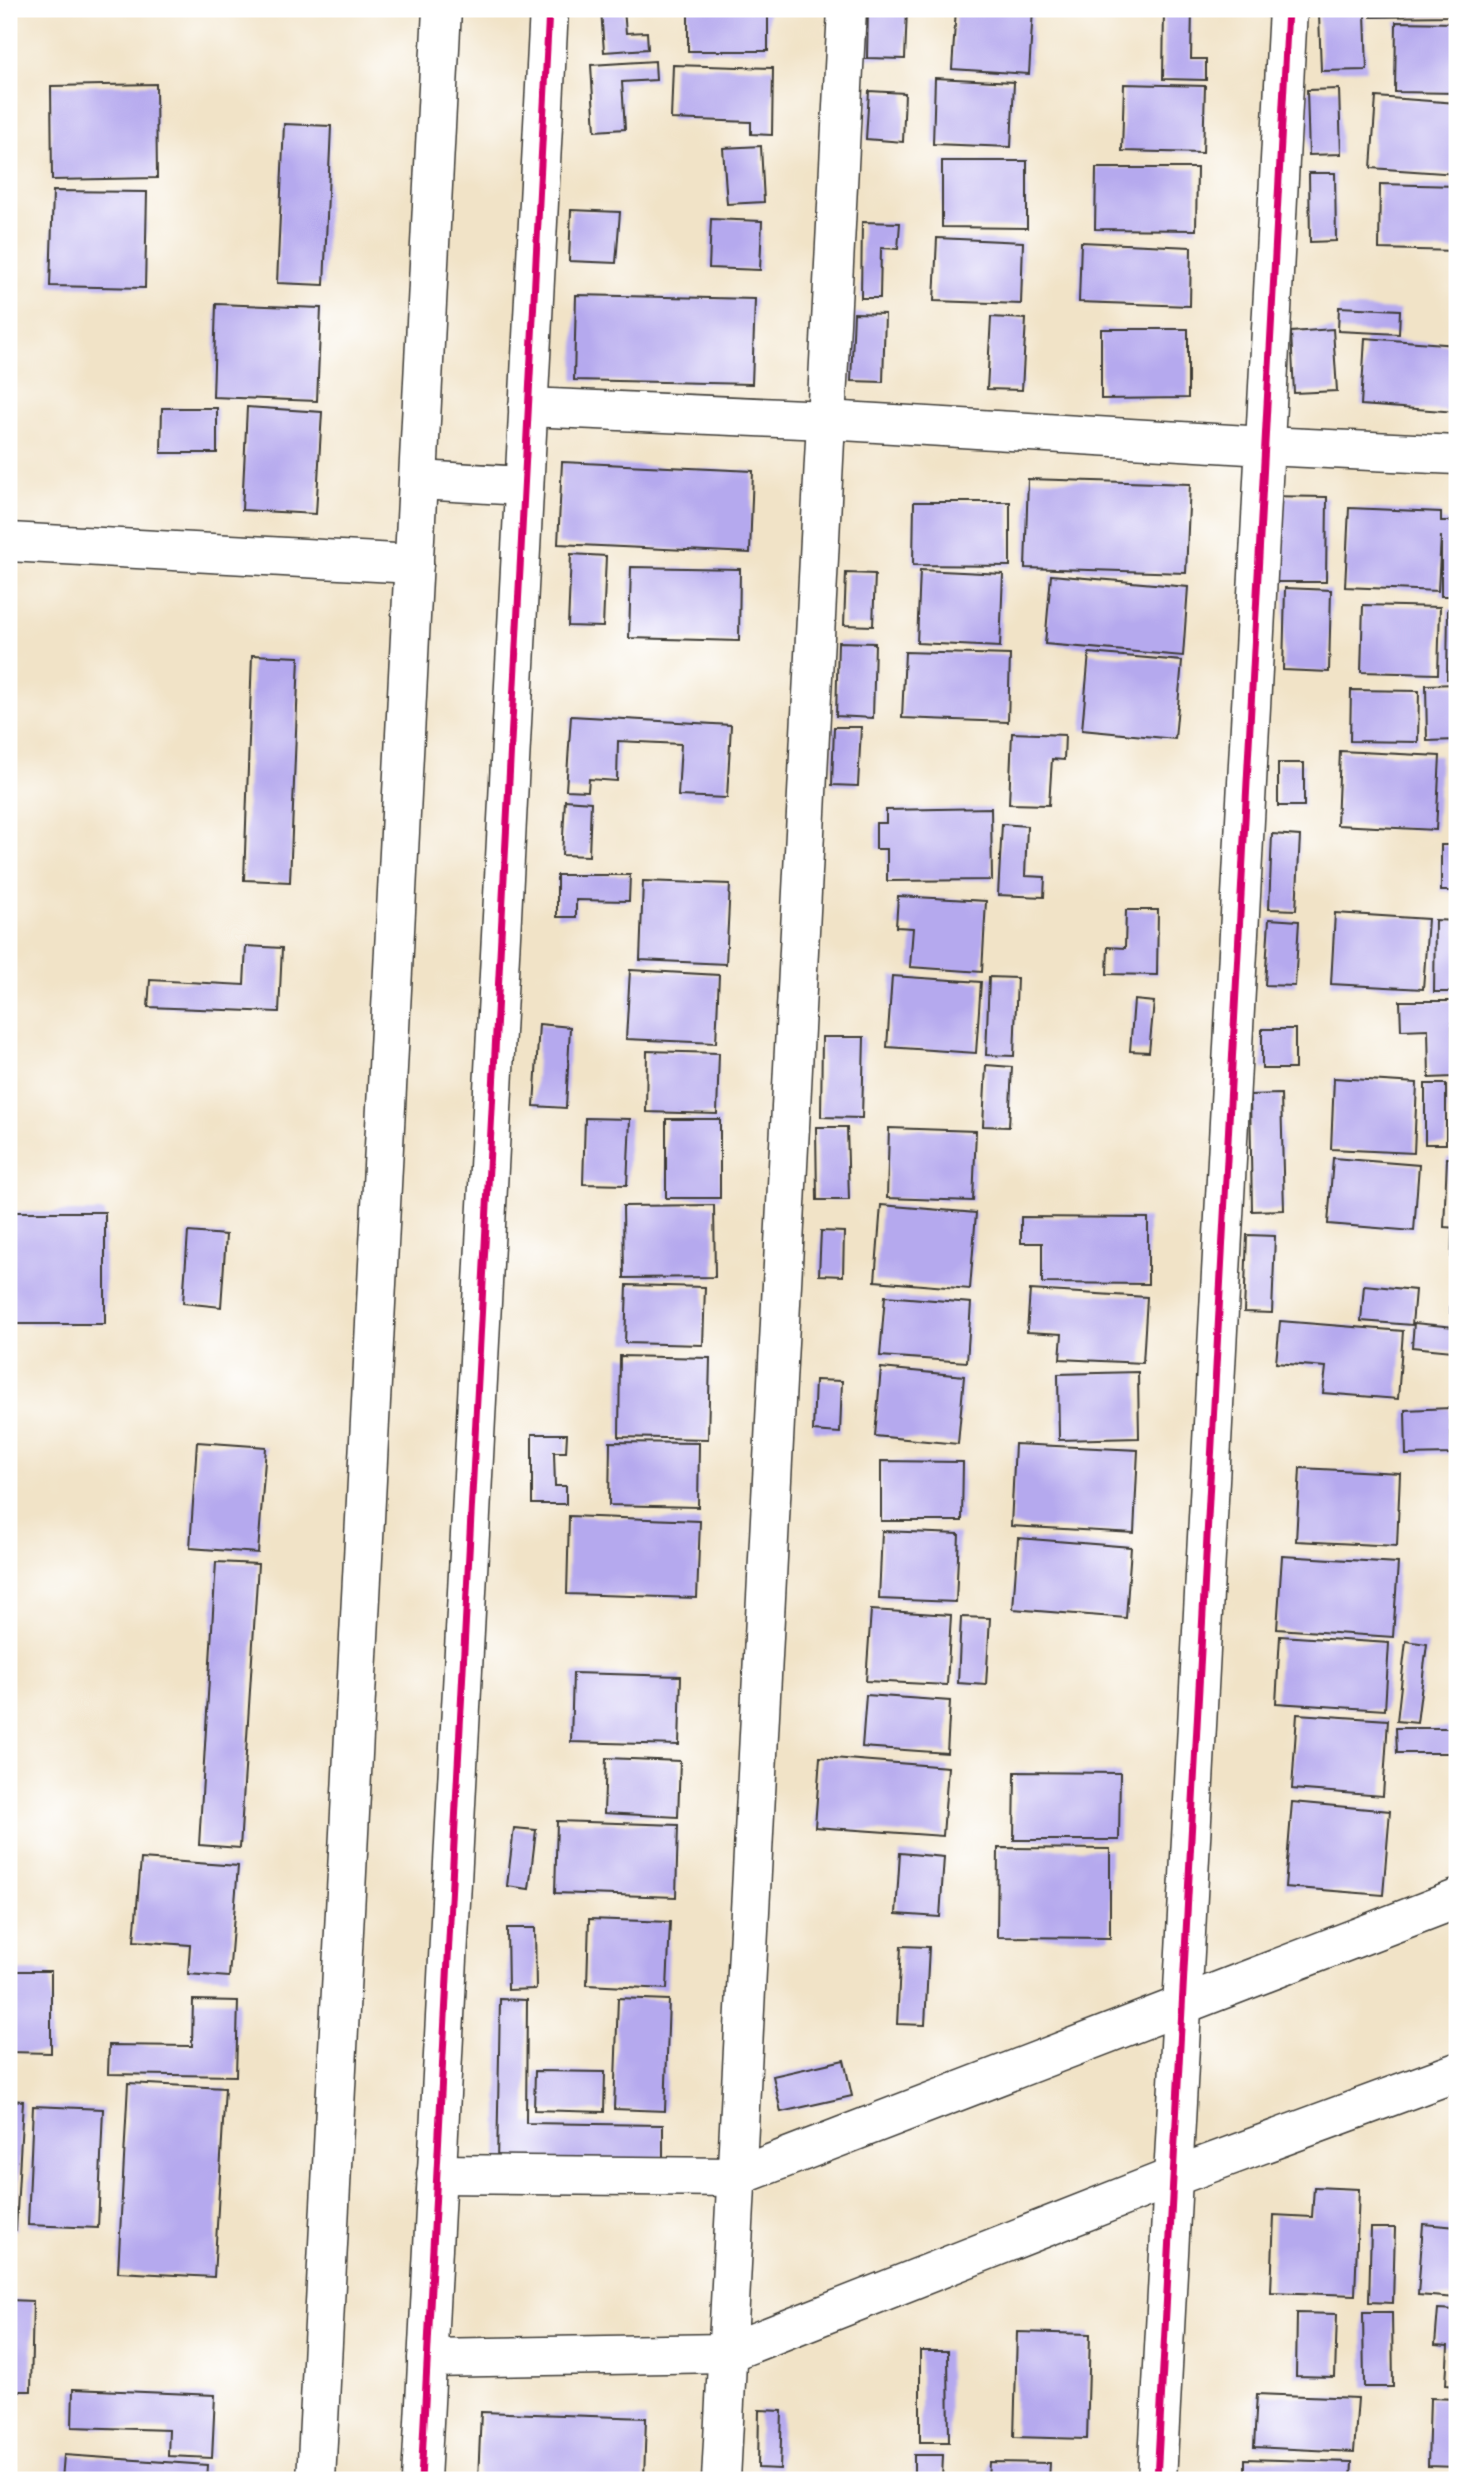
<svg xmlns="http://www.w3.org/2000/svg" width="1466" height="2489" viewBox="0 0 1466 2489" font-family="'EB Garamond',serif">
  <rect width="100%" height="100%" fill="#fff"/>
  <filter id="ink" filterUnits="userSpaceOnUse"><feTurbulence type="fractalNoise" baseFrequency=".0143" numOctaves="2"/><feDisplacementMap in="SourceGraphic" scale="14" xChannelSelector="R" yChannelSelector="G"/><feConvolveMatrix kernelMatrix="1 2 1 2 8 2 1 2 1" color-interpolation-filters="sRGB"/></filter>
  <filter id="wash" filterUnits="userSpaceOnUse"><feTurbulence type="fractalNoise" baseFrequency=".00686" numOctaves="4" result="noise"/><feDisplacementMap in="SourceGraphic" scale="28" xChannelSelector="R" yChannelSelector="G"/><feGaussianBlur stdDeviation="1.57" result="paint"/><feColorMatrix in="noise" values="0 0 0 0 0 0 0 0 0 0 0 0 0 0 0 0 0 1.4 0 .05"/><feComposite in="paint" operator="in"/></filter>
  <g filter="url(#wash)">
    <rect width="100%" height="100%" fill="#f1e3c7"/>
    <g id="blocks">
      <!-- building -->
      <g fill="#b5a9ee">
        <polygon points="601,9 624,9 626,33 647,32 648,49 604,52"/>
        <rect x="688" y="9" width="80" height="42"/>
        <polygon points="868,9 907,9 905,59 867,58"/>
        <polygon points="956,9 1033,9 1029,74 952,69"/>
        <polygon points="1164,9 1192,9 1191,59 1206,59 1206,80 1163,79"/>
        <polygon points="1371,9 1457,9 1457,16 1371,17"/>
        <polygon points="1365,13 1367,70 1321,71 1319,14"/>
        <polygon points="1396,22 1457,23 1457,93 1395,92"/>
        <polygon points="655,61 656,80 622,82 625,129 595,131 591,65"/>
        <polygon points="673,65 773,68 772,135 751,134 751,122 671,119"/>
        <polygon points="935,78 1014,82 1011,147 933,144"/>
        <polygon points="156,84 157,178 52,180 51,86"/>
        <polygon points="1124,84 1205,86 1203,153 1122,151"/>
        <polygon points="1339,89 1341,154 1309,155 1307,90"/>
        <polygon points="869,91 905,93 903,142 866,139"/>
        <polygon points="1376,97 1457,103 1457,174 1371,168"/>
        <polygon points="284,124 331,126 324,285 277,283"/>
        <polygon points="761,146 764,202 727,204 723,148"/>
        <polygon points="942,161 1027,161 1027,228 942,227"/>
        <polygon points="1096,168 1197,168 1196,230 1095,229"/>
        <polygon points="1309,173 1335,173 1336,241 1310,242"/>
        <polygon points="1380,184 1457,186 1457,251 1379,249"/>
        <polygon points="53,191 147,192 145,288 50,286"/>
        <polygon points="571,210 620,212 616,263 569,261"/>
        <polygon points="711,219 762,221 760,270 709,268"/>
        <polygon points="862,222 900,223 898,249 881,248 880,298 861,298"/>
        <polygon points="937,238 1023,242 1021,304 934,301"/>
        <polygon points="1081,242 1191,247 1190,306 1079,302"/>
        <polygon points="576,295 755,299 752,384 574,380"/>
        <polygon points="216,304 321,308 317,401 213,397"/>
        <polygon points="1339,307 1400,310 1399,334 1338,331"/>
        <polygon points="854,313 885,314 883,382 851,381"/>
        <polygon points="991,317 1026,319 1022,390 987,389"/>
        <polygon points="1101,329 1188,329 1188,398 1101,399"/>
        <polygon points="1333,329 1337,391 1294,393 1291,332"/>
        <polygon points="1365,338 1457,345 1457,412 1361,405"/>
        <polygon points="247,407 322,412 316,514 242,510"/>
        <polygon points="162,408 217,408 217,453 161,453"/>
        <polygon points="562,462 753,471 750,553 558,544"/>
        <polygon points="1028,479 1190,484 1186,573 1025,568"/>
        <polygon points="1266,496 1327,497 1326,582 1265,582"/>
        <polygon points="914,502 1010,502 1010,566 913,565"/>
        <polygon points="1349,508 1441,512 1441,521 1457,521 1457,596 1441,596 1441,536 1438,591 1345,587"/>
        <polygon points="571,554 606,556 603,627 568,626"/>
        <polygon points="631,567 740,569 739,641 629,638"/>
        <polygon points="920,570 1003,574 1000,647 917,643"/>
        <polygon points="846,573 875,574 873,626 844,625"/>
        <polygon points="1051,575 1188,587 1183,656 1045,644"/>
        <polygon points="1285,588 1331,590 1329,672 1283,670"/>
        <polygon points="1363,605 1440,607 1438,674 1361,672"/>
        <polygon points="1448,609 1457,609 1457,679 1447,679"/>
        <polygon points="838,642 875,643 873,718 836,716"/>
        <polygon points="905,652 1010,655 1008,722 902,718"/>
        <polygon points="1089,653 1182,661 1175,739 1082,730"/>
        <polygon points="252,655 299,657 290,882 244,880"/>
        <polygon points="1457,684 1457,740 1427,741 1426,685"/>
        <polygon points="1351,690 1419,691 1418,742 1350,741"/>
        <polygon points="571,716 731,725 727,798 678,796 681,744 618,741 617,781 589,779 588,791 566,790"/>
        <polygon points="834,727 861,727 858,786 832,785"/>
        <polygon points="1012,733 1065,735 1064,760 1052,759 1049,805 1009,804"/>
        <polygon points="1340,751 1440,756 1436,830 1337,825"/>
        <rect x="1278" y="763" width="26" height="43"/>
        <polygon points="565,800 591,802 589,856 562,855"/>
        <polygon points="991,808 992,880 887,881 887,849 876,849 876,823 886,823 886,810"/>
        <polygon points="1002,824 1027,826 1025,876 1045,877 1044,897 998,895"/>
        <polygon points="1272,834 1300,836 1296,910 1269,909"/>
        <rect x="1441" y="845" width="16" height="46"/>
        <polygon points="557,875 630,875 629,901 576,900 576,917 557,917"/>
        <polygon points="643,881 730,884 726,964 640,960"/>
        <polygon points="898,896 986,901 982,972 910,967 913,928 896,927"/>
        <polygon points="1126,910 1158,910 1157,975 1107,974 1108,947 1125,948"/>
        <polygon points="1335,913 1428,919 1423,989 1331,984"/>
        <polygon points="1269,919 1299,921 1295,986 1265,985"/>
        <polygon points="1435,920 1457,921 1457,992 1434,992"/>
        <polygon points="246,946 282,948 279,1012 148,1007 150,980 244,985"/>
        <polygon points="630,970 719,975 716,1043 626,1039"/>
        <polygon points="892,976 981,982 976,1053 887,1047"/>
        <polygon points="989,977 1017,978 1014,1056 986,1055"/>
        <polygon points="1134,1000 1154,1002 1149,1052 1130,1051"/>
        <polygon points="1400,1001 1452,1001 1453,1077 1429,1078 1428,1029 1401,1030"/>
        <polygon points="539,1024 570,1027 566,1108 534,1106"/>
        <rect x="1262" y="1029" width="33" height="40"/>
        <polygon points="822,1037 864,1037 862,1118 821,1117"/>
        <polygon points="647,1051 719,1053 717,1114 646,1112"/>
        <polygon points="986,1065 1012,1067 1009,1127 983,1126"/>
        <polygon points="1334,1078 1417,1083 1414,1153 1331,1149"/>
        <rect x="1425" y="1084" width="21" height="60"/>
        <polygon points="1281,1094 1284,1210 1252,1211 1250,1095"/>
        <polygon points="585,1118 630,1119 627,1185 583,1184"/>
        <rect x="666" y="1119" width="54" height="79"/>
        <polygon points="816,1127 847,1127 849,1200 817,1200"/>
        <polygon points="889,1128 976,1131 973,1201 887,1198"/>
        <polygon points="1333,1158 1419,1165 1414,1231 1328,1224"/>
        <polygon points="1447,1158 1457,1158 1457,1228 1444,1227"/>
        <polygon points="714,1205 715,1277 624,1278 623,1206"/>
        <polygon points="881,1205 976,1213 970,1289 875,1281"/>
        <rect x="9" y="1212" width="96" height="112"/>
        <polygon points="1021,1217 1148,1218 1148,1284 1042,1283 1042,1243 1021,1243"/>
        <polygon points="821,1231 844,1232 843,1276 819,1275"/>
        <polygon points="1452,1231 1457,1231 1457,1313 1450,1313"/>
        <polygon points="188,1232 226,1235 221,1307 183,1303"/>
        <polygon points="1247,1235 1275,1236 1272,1313 1244,1312"/>
        <polygon points="627,1285 705,1287 703,1345 625,1343"/>
        <polygon points="1364,1285 1415,1290 1412,1325 1361,1321"/>
        <polygon points="1030,1290 1147,1297 1143,1363 1060,1359 1062,1334 1027,1332"/>
        <polygon points="885,1296 971,1303 967,1362 880,1356"/>
        <polygon points="1280,1321 1403,1331 1398,1399 1323,1393 1326,1367 1276,1363"/>
        <polygon points="1414,1323 1454,1327 1452,1351 1412,1347"/>
        <polygon points="620,1356 710,1358 708,1439 619,1437"/>
        <polygon points="881,1368 964,1376 958,1444 875,1436"/>
        <polygon points="1138,1372 1139,1438 1059,1440 1058,1374"/>
        <polygon points="815,1380 842,1381 840,1433 813,1431"/>
        <polygon points="1450,1408 1452,1454 1406,1455 1405,1410"/>
        <polygon points="532,1434 567,1434 566,1452 554,1452 555,1486 566,1486 566,1504 532,1504"/>
        <polygon points="197,1442 266,1447 258,1553 190,1548"/>
        <polygon points="610,1442 699,1443 698,1507 609,1505"/>
        <polygon points="1015,1444 1138,1450 1134,1533 1011,1526"/>
        <polygon points="881,1461 963,1462 962,1521 881,1521"/>
        <polygon points="1300,1468 1400,1473 1397,1546 1296,1541"/>
        <polygon points="1455,1494 1457,1494 1457,1557 1450,1556"/>
        <polygon points="569,1516 700,1521 697,1598 567,1594"/>
        <polygon points="882,1531 959,1534 956,1602 879,1599"/>
        <polygon points="1018,1538 1131,1547 1126,1618 1013,1609"/>
        <polygon points="1282,1556 1398,1563 1393,1637 1277,1629"/>
        <polygon points="216,1562 258,1564 240,1848 199,1845"/>
        <polygon points="871,1610 951,1615 947,1685 866,1681"/>
        <polygon points="961,1617 990,1618 986,1685 958,1683"/>
        <polygon points="1280,1636 1389,1643 1385,1710 1276,1703"/>
        <polygon points="1406,1641 1427,1644 1417,1723 1397,1721"/>
        <polygon points="573,1673 681,1676 679,1745 571,1742"/>
        <polygon points="866,1695 950,1701 947,1753 862,1747"/>
        <polygon points="1297,1714 1388,1720 1383,1796 1292,1789"/>
        <polygon points="1396,1728 1457,1728 1457,1753 1397,1753"/>
        <polygon points="820,1757 948,1767 943,1836 815,1827"/>
        <polygon points="606,1758 680,1761 678,1817 604,1813"/>
        <polygon points="1015,1772 1120,1773 1119,1840 1014,1840"/>
        <polygon points="1292,1802 1390,1811 1383,1895 1285,1887"/>
        <polygon points="557,1821 678,1825 676,1897 555,1893"/>
        <polygon points="514,1828 536,1830 529,1889 507,1886"/>
        <polygon points="998,1848 1110,1849 1110,1938 997,1937"/>
        <polygon points="900,1853 944,1857 940,1917 896,1914"/>
        <polygon points="141,1859 238,1866 229,1977 188,1974 190,1945 134,1941"/>
        <polygon points="589,1919 670,1922 667,1989 587,1985"/>
        <polygon points="507,1928 535,1928 536,1989 508,1990"/>
        <polygon points="901,1946 929,1947 925,2025 897,2024"/>
        <polygon points="9,1971 51,1971 51,2053 9,2052"/>
        <polygon points="618,1998 669,2000 665,2111 614,2109"/>
        <polygon points="500,1999 527,2000 526,2123 663,2125 663,2167 497,2165"/>
        <polygon points="193,2000 238,2001 236,2076 108,2074 109,2045 192,2046"/>
        <polygon points="844,2060 852,2096 781,2112 773,2076"/>
        <polygon points="535,2071 605,2072 604,2112 534,2110"/>
        <polygon points="128,2083 225,2088 214,2277 118,2272"/>
        <polygon points="9,2100 23,2101 16,2230 9,2229"/>
        <polygon points="33,2106 103,2109 98,2228 28,2225"/>
        <polygon points="1314,2187 1359,2189 1355,2295 1271,2292 1274,2215 1312,2217"/>
        <polygon points="1423,2224 1457,2227 1457,2298 1418,2295"/>
        <polygon points="1371,2228 1395,2228 1393,2303 1369,2302"/>
        <polygon points="9,2300 33,2301 31,2391 9,2391"/>
        <polygon points="1438,2309 1457,2310 1457,2386 1446,2385 1448,2346 1435,2345"/>
        <polygon points="1363,2312 1392,2312 1393,2387 1364,2387"/>
        <polygon points="1297,2313 1337,2314 1335,2377 1296,2376"/>
        <polygon points="1017,2332 1090,2334 1087,2439 1014,2437"/>
        <polygon points="920,2351 948,2351 949,2442 920,2442"/>
        <polygon points="73,2389 215,2395 212,2458 168,2456 169,2430 72,2427"/>
        <polygon points="1257,2394 1358,2398 1354,2452 1254,2447"/>
        <polygon points="1430,2398 1457,2399 1457,2467 1428,2466"/>
        <polygon points="759,2410 782,2411 780,2469 758,2468"/>
        <polygon points="481,2412 646,2418 644,2480 478,2480"/>
        <polygon points="64,2455 207,2465 206,2480 62,2480"/>
        <polygon points="914,2455 943,2455 942,2480 914,2480"/>
        <polygon points="1245,2459 1352,2462 1351,2480 1245,2480"/>
        <polygon points="989,2462 1050,2463 1049,2480 988,2480"/>
        <polygon points="1362,2476 1457,2478 1457,2480 1362,2480"/>
      </g>
    </g>
  </g>
  <g filter="url(#ink)">
    <use href="#blocks" fill-opacity="0" stroke="#3c3a36" stroke-width="2"/>
    <g fill="none" stroke-linecap="round" stroke-linejoin="round">
      <!-- minor casing -->
      <g stroke="#3c3a36" stroke-width="41">
        <g id="minor">
          <polyline points="528,407 826,420 1265,446 1457,455"/>
          <polyline points="419,480 524,486"/>
          <polyline points="9,542 414,564"/>
          <polyline points="436,2174 736,2177 1457,1899"/>
          <polyline points="427,2358 727,2353 1173,2177 1457,2072"/>
          <polyline points="316,2480 442,9"/>
          <polyline points="421,2480 549,9"/>
          <polyline points="721,2480 847,9"/>
          <polyline points="1157,2480 1288,9"/>
        </g>
      </g>
      <!-- minor -->
      <use href="#minor" stroke="#fff" stroke-width="38"/>
      <!-- cycleway casing -->
      <g stroke="#fff" stroke-width="11">
        <g id="cycleway">
          <polyline points="421,2480 549,9"/>
          <polyline points="1157,2480 1288,9"/>
        </g>
      </g>
      <!-- cycleway -->
      <use href="#cycleway" stroke="#d6006c" stroke-width="7"/>
    </g>
  </g>
  <!-- margin -->
  <rect width="1466" height="2489" fill="none" stroke="#fff" stroke-width="35"/>
</svg>
